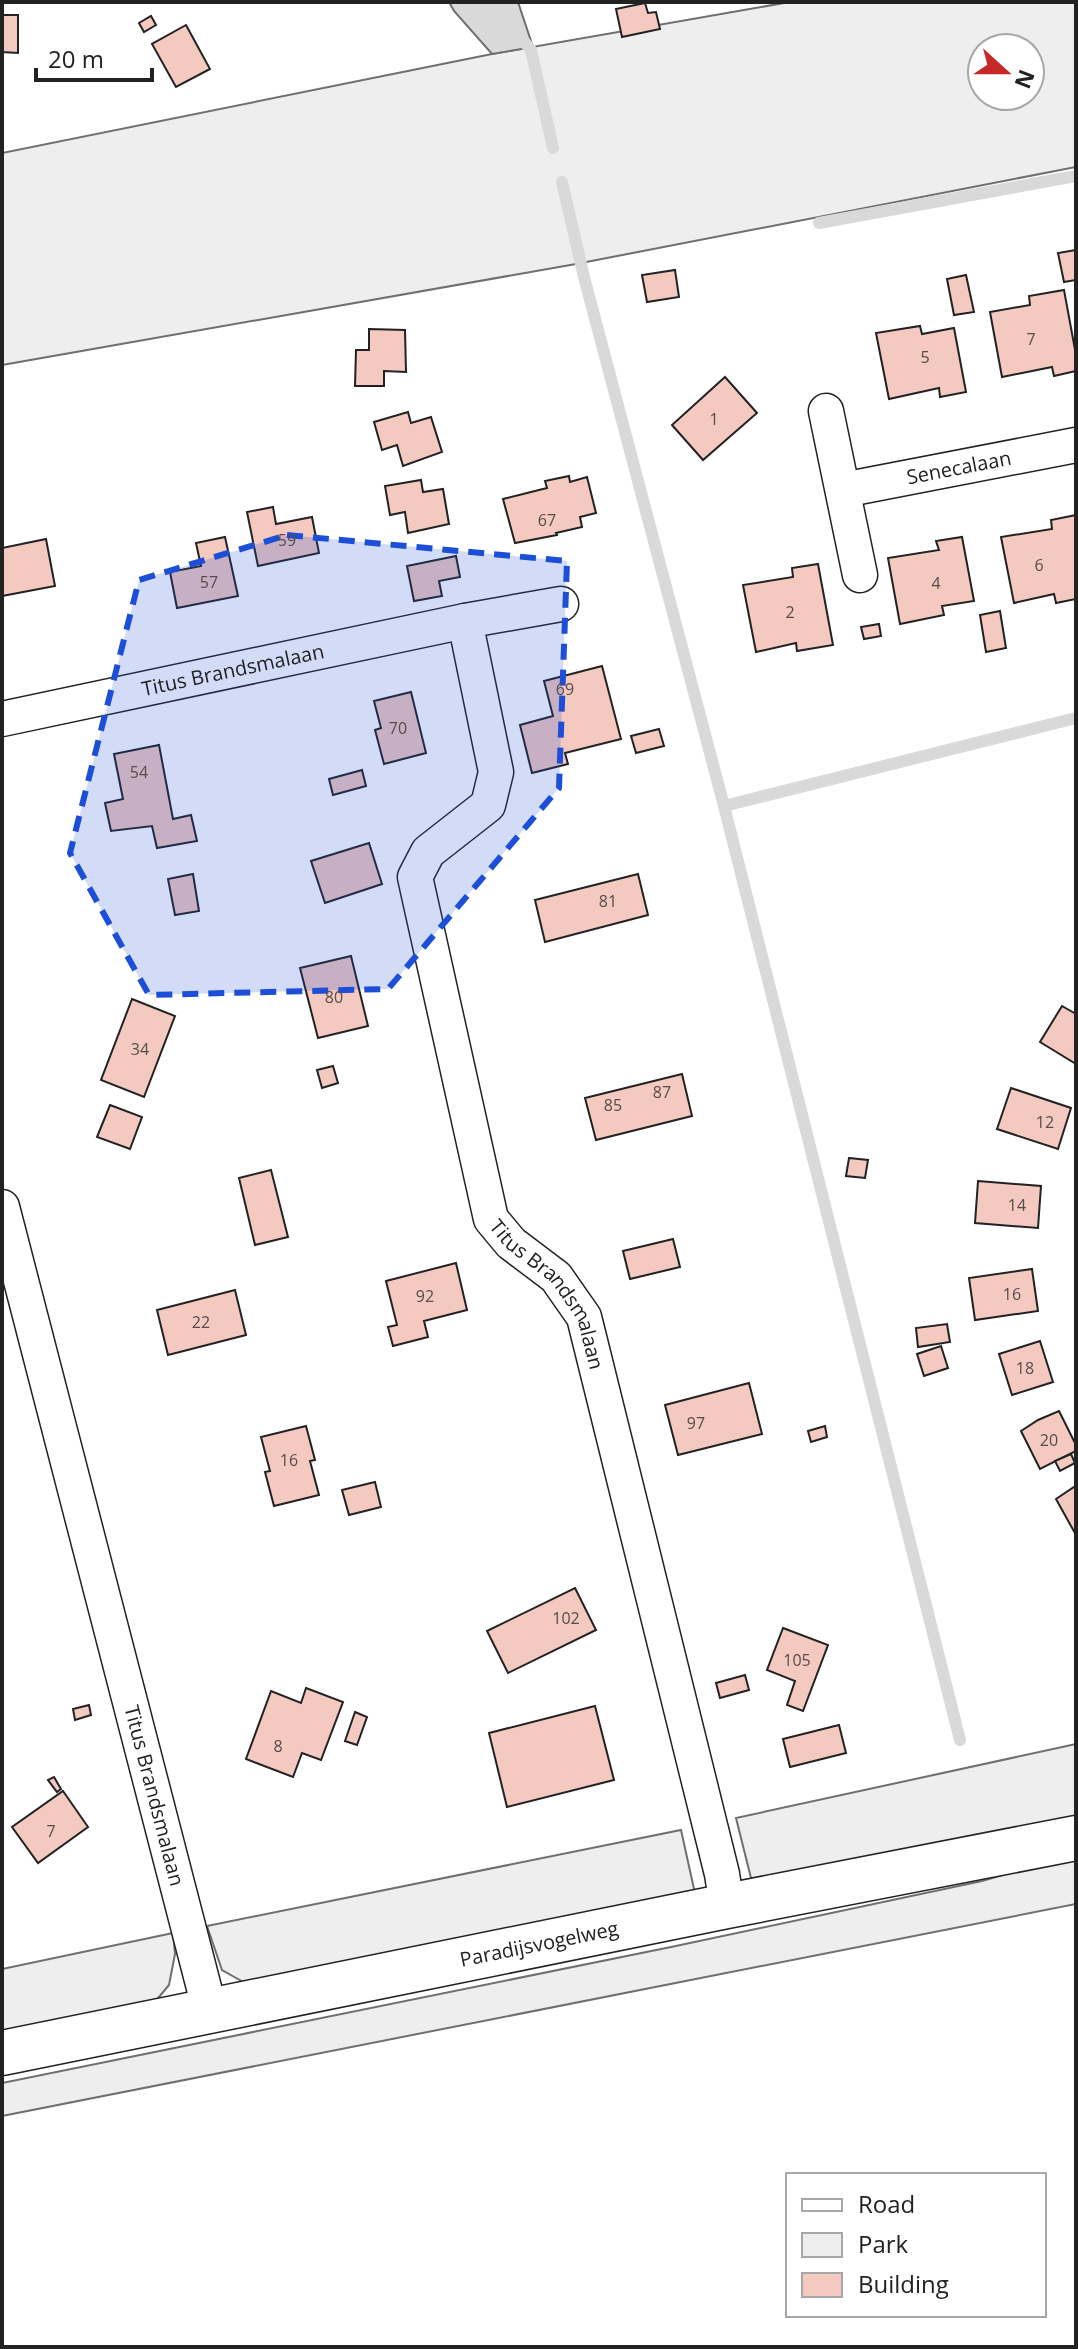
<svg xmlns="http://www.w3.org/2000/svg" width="1078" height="2349" viewBox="0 0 1078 2349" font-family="'Open Sans',sans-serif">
  <rect width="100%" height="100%" fill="#fff"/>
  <!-- green -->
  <g fill="#eee" stroke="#6f6f6f" stroke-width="2" fill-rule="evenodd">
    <path d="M790 2H1076V167L576 264 2 365V153L492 54ZM982 48H1030V96H982Z"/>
    <polygon points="1076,1744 1076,1816 753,1886 736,1818"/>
    <polygon points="681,1830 696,1898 254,1988 222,1970 207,1926"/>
    <polygon points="1076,1854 1076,1904 2,2116 2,2083 671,1947 982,1881"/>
    <polygon points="173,1933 175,1954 169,1985 149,2009 2,2039 2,1969"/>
  </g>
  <!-- water -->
  <polygon fill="#d9d9d9" stroke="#6f6f6f" stroke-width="2" points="449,2 518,2 533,47 492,54 454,11"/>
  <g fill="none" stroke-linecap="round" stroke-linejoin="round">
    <!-- stream -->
    <g stroke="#d9d9d9" stroke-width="12">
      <polyline points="520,37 531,50 553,148"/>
      <polyline points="562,182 584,277 724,806 960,1740"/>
      <polyline points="819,223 1076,176"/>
      <polyline points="724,806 1076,718"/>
    </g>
  </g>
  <!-- building -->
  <g fill="#f3c9c0" stroke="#222" stroke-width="2">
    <polygon points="645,3 648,13 656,12 660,29 622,37 616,9"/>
    <polygon points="2,15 18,15 18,53 2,52"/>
    <polygon points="151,16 156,25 144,32 139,23"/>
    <polygon points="186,25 210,69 176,87 152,44"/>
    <polygon points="1076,250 1076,280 1064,282 1058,253"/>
    <polygon points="675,270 679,297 647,302 642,275"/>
    <polygon points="966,275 974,312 954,315 947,279"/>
    <polygon points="1064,290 1076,355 1076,371 1054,376 1052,367 1002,377 990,312 1030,305 1029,296"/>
    <polygon points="920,326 922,334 954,328 966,392 940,397 939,388 889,399 876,333"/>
    <polygon points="369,329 405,330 406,372 384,371 384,386 355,386 356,350 369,350"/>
    <polygon points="725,377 757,413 703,460 672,425"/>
    <polygon points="408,412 411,423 431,417 442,452 403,466 397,445 382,450 374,422"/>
    <polygon points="569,476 570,482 587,477 596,513 580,517 582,527 556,533 557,535 515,543 503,499 547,488 545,481"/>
    <polygon points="421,480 423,492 443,489 449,524 408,533 405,512 390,515 385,486"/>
    <polygon points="273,507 276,524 312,517 319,553 258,566 247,512"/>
    <polygon points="1076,515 1076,599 1056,603 1054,594 1014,603 1001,537 1052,529 1051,520"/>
    <polygon points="225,537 238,596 177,608 170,572 201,566 196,543"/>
    <polygon points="962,537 974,601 942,606 944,615 900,624 888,558 939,550 936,541"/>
    <polygon points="46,539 55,586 2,596 2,548"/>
    <polygon points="456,556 460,577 439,581 442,596 414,601 407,566"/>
    <polygon points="818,564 833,645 797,651 796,643 756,652 743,585 793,577 792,568"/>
    <polygon points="1000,611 1006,648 986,652 980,615"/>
    <polygon points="879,624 881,636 864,639 861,627"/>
    <polygon points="602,666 621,739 565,753 568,764 532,773 520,725 553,716 544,681"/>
    <polygon points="411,692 426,753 384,764 375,730 381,728 374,701"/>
    <polygon points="659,729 664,746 636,753 631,736"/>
    <polygon points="159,745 173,819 191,815 197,841 157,848 152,826 111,831 105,803 123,799 114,754"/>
    <polygon points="362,770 366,786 333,795 329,779"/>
    <polygon points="369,843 382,884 325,903 311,861"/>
    <polygon points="193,874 199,911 175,915 168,879"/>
    <polygon points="638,874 648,915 545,942 535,900"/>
    <polygon points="351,956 368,1026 318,1038 300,968"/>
    <polygon points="132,999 175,1016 144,1097 101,1080"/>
    <polygon points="1062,1006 1076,1014 1076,1064 1040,1042"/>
    <polygon points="333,1066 338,1083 322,1088 317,1070"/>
    <polygon points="682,1074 692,1116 596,1140 585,1098"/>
    <polygon points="1011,1088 1071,1108 1058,1149 997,1129"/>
    <polygon points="110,1105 142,1117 130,1149 97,1137"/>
    <polygon points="849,1158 868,1160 865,1178 846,1176"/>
    <polygon points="271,1170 288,1237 255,1245 239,1178"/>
    <polygon points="978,1181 1041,1186 1038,1228 975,1223"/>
    <polygon points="673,1239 680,1267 630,1279 623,1251"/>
    <polygon points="456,1263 467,1310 424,1321 428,1337 393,1346 388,1327 397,1325 386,1281"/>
    <polygon points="1032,1269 1038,1311 975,1320 969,1278"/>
    <polygon points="235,1290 246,1335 168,1355 157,1310"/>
    <polygon points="947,1324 950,1342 918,1347 916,1328"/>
    <polygon points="1040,1341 1053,1382 1012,1395 999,1354"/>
    <polygon points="941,1346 948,1368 924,1376 917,1354"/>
    <polygon points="749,1383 762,1434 678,1455 665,1405"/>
    <polygon points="1059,1411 1076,1445 1076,1451 1040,1469 1021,1431 1038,1420"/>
    <polygon points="306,1426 315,1460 310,1461 319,1495 274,1506 265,1472 270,1471 261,1437"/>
    <polygon points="825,1426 827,1437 811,1442 808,1431"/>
    <polygon points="1071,1454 1075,1463 1060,1471 1055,1461"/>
    <polygon points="375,1482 381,1507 349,1515 342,1490"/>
    <polygon points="1074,1487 1076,1488 1076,1535 1056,1499"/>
    <polygon points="575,1588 596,1630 508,1673 487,1631"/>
    <polygon points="783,1628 828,1645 803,1711 787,1705 795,1681 767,1670"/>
    <polygon points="745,1675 749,1690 720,1698 716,1683"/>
    <polygon points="306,1688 343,1702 321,1760 302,1753 293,1777 246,1759 271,1691 301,1703"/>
    <polygon points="89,1705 91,1715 75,1720 73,1709"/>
    <polygon points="595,1706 614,1780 507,1807 489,1733"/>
    <polygon points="355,1712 367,1717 357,1745 345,1741"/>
    <polygon points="839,1725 846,1753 790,1767 783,1739"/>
    <polygon points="54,1777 61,1789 57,1792 48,1780"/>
    <polygon points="63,1791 88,1827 38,1863 12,1827"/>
  </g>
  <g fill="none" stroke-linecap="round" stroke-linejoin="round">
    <!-- minor casing -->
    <g stroke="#222" stroke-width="37">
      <g id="minor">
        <polyline points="826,411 860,575"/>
        <path id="s1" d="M843 490 1076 445"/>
        <path id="s2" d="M465 621 496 772 488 805 428 852 415 877 491 1219 511 1243 556 1277 584 1317 722 1874 727 1906"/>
        <path id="s3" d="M2 719 465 621 561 604"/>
        <path id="s4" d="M2 1207 210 2011"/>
      </g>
    </g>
    <!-- tertiary casing -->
    <g stroke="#222" stroke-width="47">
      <g id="tertiary">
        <path id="s5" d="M2 2053 727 1906 1076 1838"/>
      </g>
    </g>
    <!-- minor -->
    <use href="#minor" stroke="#fff" stroke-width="34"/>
    <!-- tertiary -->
    <use href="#tertiary" stroke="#fff" stroke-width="44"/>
  </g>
  <!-- marked area -->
  <path fill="#1d4ed8" fill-opacity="0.2" stroke="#1d4ed8" stroke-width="6" stroke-dasharray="16 10" stroke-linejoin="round" d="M287 535 567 561 559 788 388 989 149 995 70 853 139 580Z"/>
  <g text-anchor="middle" stroke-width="6" stroke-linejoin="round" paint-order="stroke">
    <!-- number labels -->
    <g font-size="16" fill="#564c4a">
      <text x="1031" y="345">7</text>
      <text x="925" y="363">5</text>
      <text x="714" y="425">1</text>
      <text x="547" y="526">67</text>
      <text x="287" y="546">59</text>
      <text x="1039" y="571">6</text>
      <text x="209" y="588">57</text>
      <text x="936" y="589">4</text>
      <text x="790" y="618">2</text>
      <text x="565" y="695">69</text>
      <text x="398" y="734">70</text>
      <text x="139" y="778">54</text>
      <text x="608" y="907">81</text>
      <text x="334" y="1003">80</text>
      <text x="140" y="1055">34</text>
      <text x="662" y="1098">87</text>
      <text x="613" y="1111">85</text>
      <text x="1045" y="1128">12</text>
      <text x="1017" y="1211">14</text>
      <text x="1012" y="1300">16</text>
      <text x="425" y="1302">92</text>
      <text x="201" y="1328">22</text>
      <text x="1025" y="1374">18</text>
      <text x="696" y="1429">97</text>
      <text x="1049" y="1446">20</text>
      <text x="289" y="1466">16</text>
      <text x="566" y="1624">102</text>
      <text x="797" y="1666">105</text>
      <text x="278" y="1752">8</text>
      <text x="51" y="1837">7</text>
    </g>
    <!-- street labels -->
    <g font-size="20" fill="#222" stroke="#fff">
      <text dy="7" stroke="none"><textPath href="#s1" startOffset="118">Senecalaan</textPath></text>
      <text dy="7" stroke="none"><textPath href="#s3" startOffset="236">Titus Brandsmalaan</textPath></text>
      <text dy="7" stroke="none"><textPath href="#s2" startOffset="740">Titus Brandsmalaan</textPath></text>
      <text dy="7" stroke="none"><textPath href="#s4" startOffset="608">Titus Brandsmalaan</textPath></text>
      <text dy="7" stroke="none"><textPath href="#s5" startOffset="548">Paradijsvogelweg</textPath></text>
    </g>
  </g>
  <!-- border -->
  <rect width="1078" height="2349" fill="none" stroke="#222222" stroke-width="8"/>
  <!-- legend -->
  <rect x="786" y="2173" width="260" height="144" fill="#ffffff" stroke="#a7a7a7" stroke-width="2"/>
  <rect x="802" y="2199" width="40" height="12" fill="#ffffff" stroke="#a7a7a7" stroke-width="2"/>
  <text x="858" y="2213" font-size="24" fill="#222222">Road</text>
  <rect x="802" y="2233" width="40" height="24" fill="#eeeeee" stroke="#a7a7a7" stroke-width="2"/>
  <text x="858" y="2253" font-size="24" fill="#222222">Park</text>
  <rect x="802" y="2273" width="40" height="24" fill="#f3c9c0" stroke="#a7a7a7" stroke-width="2"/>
  <text x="858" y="2293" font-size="24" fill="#222222">Building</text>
  <!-- north arrow -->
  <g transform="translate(1006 72) rotate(111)"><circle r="38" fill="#ffffff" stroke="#a7a7a7" stroke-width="2"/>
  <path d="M0-6L14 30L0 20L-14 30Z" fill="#c62828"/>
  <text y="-12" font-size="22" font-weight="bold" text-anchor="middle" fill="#222222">N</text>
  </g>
  <!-- scale -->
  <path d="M36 68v12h116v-12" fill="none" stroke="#222222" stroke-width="4"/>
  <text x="48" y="68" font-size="24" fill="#222222" stroke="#ffffff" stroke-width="6" paint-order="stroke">20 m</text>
</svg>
